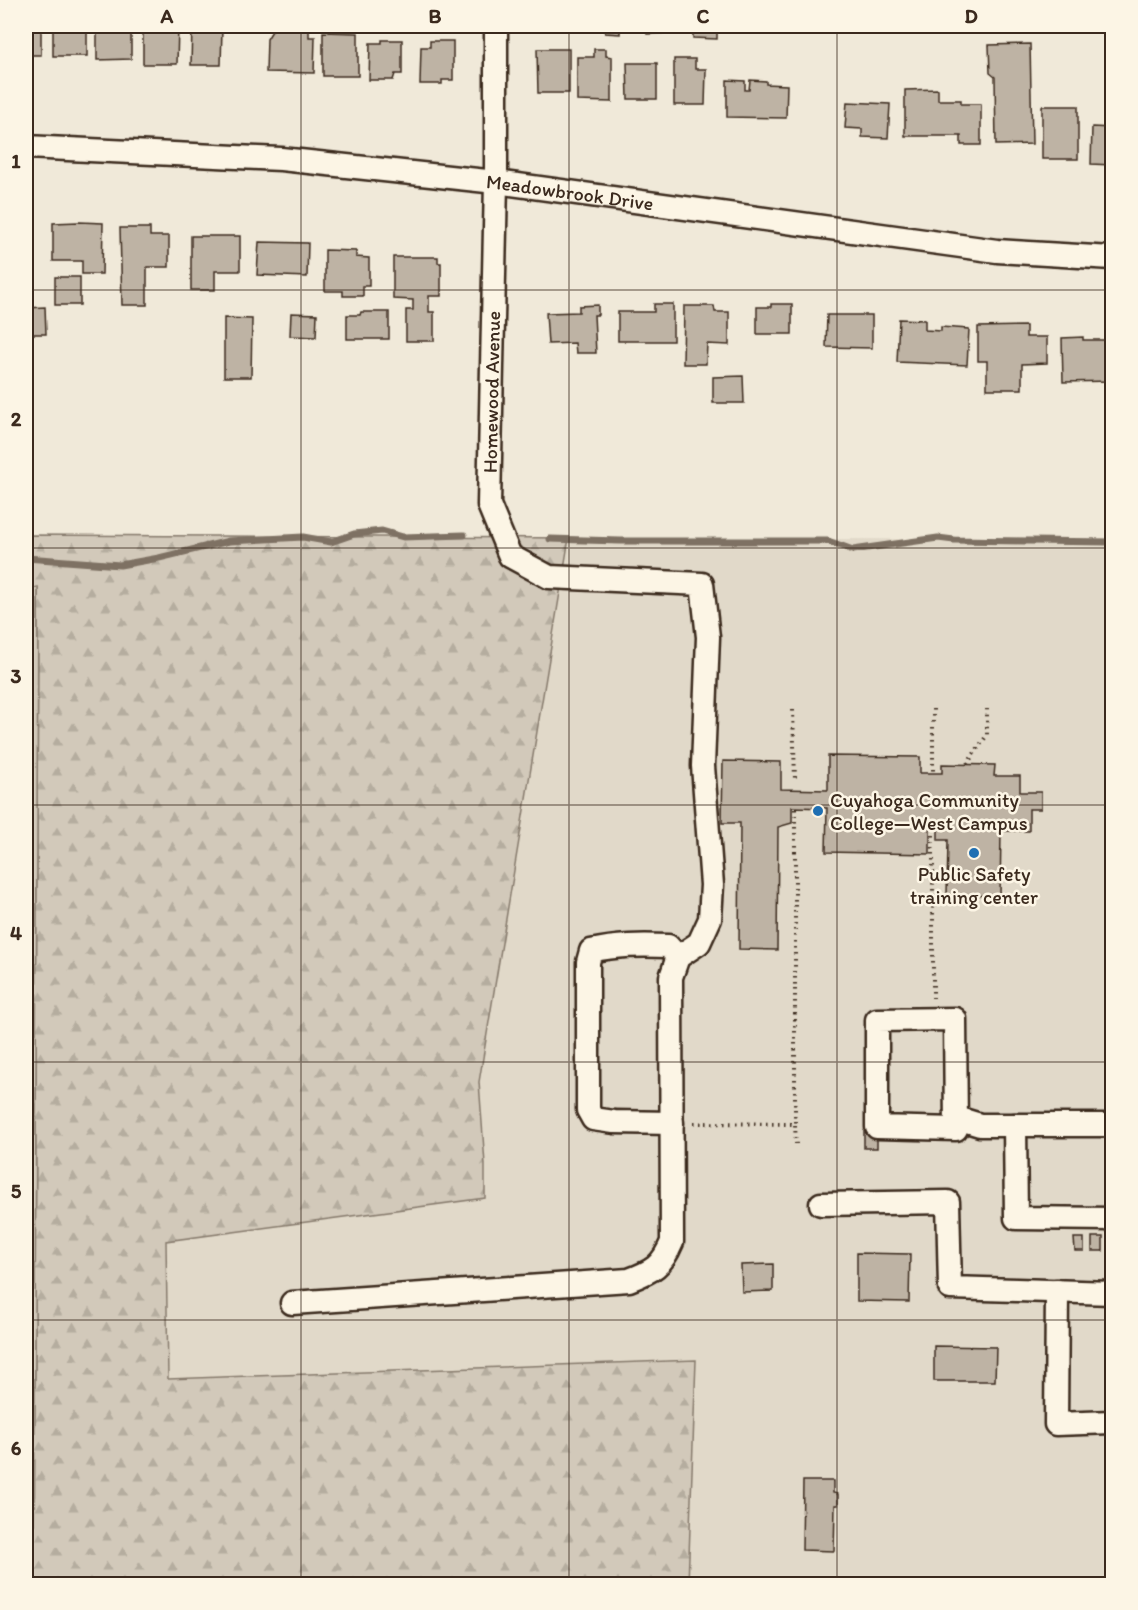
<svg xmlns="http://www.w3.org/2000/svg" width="1138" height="1610" viewBox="0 0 1138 1610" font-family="Itim,sans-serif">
  <defs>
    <pattern id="forest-firs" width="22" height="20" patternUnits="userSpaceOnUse" patternTransform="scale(1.5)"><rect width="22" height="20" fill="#d2c9ba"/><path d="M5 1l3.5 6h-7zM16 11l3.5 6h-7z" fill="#b5ad9f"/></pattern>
    <pattern id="park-tufts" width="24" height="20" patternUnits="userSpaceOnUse" patternTransform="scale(1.5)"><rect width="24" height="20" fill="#d2c9ba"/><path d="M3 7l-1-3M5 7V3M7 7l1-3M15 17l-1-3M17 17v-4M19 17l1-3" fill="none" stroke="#b5ad9f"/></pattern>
  </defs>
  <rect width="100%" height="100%" fill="#f0e9d9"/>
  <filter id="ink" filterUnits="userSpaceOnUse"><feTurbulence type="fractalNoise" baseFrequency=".0167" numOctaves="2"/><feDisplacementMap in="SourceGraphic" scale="12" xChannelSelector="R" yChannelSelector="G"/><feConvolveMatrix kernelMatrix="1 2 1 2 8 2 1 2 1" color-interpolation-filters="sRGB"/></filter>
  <g filter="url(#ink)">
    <!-- built -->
    <polygon fill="#e1d9c9" points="569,538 1112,540 1112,1584 688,1584 696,1360 168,1380 166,1241 485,1197 485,1164 479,1082"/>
    <!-- forest -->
    <polygon fill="url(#forest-firs)" stroke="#867a6c" stroke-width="1.5" points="26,535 569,538 479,1082 485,1164 485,1198 166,1241 168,1379 696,1360 688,1584 34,1584 38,588 26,590"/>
    <!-- park -->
    <polygon fill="url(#park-tufts)" stroke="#867a6c" stroke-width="1.5" points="38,587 34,1584 26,1584 26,590"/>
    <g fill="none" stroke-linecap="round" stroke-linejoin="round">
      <!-- stream -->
      <g stroke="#7e7163" stroke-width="7">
        <polyline points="550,539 620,541 828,541 853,550 938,538 954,540 1112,542"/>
        <polyline points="26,558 120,565 159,558 229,541 303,537 331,542 354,534 382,531 403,537 464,535"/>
      </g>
    </g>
    <!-- building -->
    <g fill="#beb3a4" stroke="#3b2a1e" stroke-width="1.5">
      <rect x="26" y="26" width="15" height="29"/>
      <rect x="53" y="26" width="34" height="30"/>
      <polygon points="97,26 131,26 131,59 97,60"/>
      <polygon points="143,26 178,26 177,64 143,64"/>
      <polygon points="275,26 309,27 309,37 315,37 314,73 266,72 267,39"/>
      <polygon points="605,26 620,26 620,34 605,33"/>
      <polygon points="647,26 670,26 670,33 647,34"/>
      <polygon points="693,26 717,26 717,39 693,38"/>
      <polygon points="192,27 222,28 221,65 191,65"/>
      <polygon points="323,32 358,33 358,76 323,76"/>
      <polygon points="382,40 402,40 402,74 395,74 393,80 369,80 370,43 382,43"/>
      <polygon points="430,41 453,41 453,80 442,80 442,84 420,84 421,47 430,47"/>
      <polygon points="1030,44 1032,144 996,145 995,77 990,73 989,45"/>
      <polygon points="537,49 569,49 569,93 538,93"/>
      <polygon points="594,49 606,49 606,56 612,57 612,102 577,101 577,57 594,57"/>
      <polygon points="674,59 695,59 695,69 706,69 705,105 674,105"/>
      <polygon points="627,63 657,63 657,99 628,99"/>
      <polygon points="727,80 745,81 745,90 749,90 750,80 766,81 766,84 787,85 786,118 727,117"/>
      <polygon points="938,89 938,100 961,100 961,104 981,104 981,145 961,145 961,136 905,136 905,90"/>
      <polygon points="847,102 890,104 888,138 862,137 862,129 845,128"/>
      <rect x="1042" y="106" width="36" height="53"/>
      <polygon points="1092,127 1112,128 1112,165 1091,164"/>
      <polygon points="79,222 103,223 102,274 82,274 82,261 53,261 53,223"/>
      <rect x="26" y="223" width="5" height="39"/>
      <polygon points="120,228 150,228 150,236 169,236 169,267 147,267 147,305 122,305"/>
      <polygon points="191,236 240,236 240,271 215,271 215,290 191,290"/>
      <polygon points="259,242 308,243 307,277 257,275"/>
      <polygon points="325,250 356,251 356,257 369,258 369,286 363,286 363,296 343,296 343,291 325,291"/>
      <polygon points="393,257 438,257 438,263 441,263 441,296 429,296 429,312 434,312 434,341 406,341 406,310 413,310 413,300 393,299"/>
      <rect x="55" y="277" width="25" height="28"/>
      <polygon points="654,304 673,304 673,341 618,341 618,312 654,312"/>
      <polygon points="771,304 792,304 792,334 757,334 757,307 771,307"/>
      <polygon points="598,305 598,315 594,315 596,353 576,353 575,343 548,344 546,313 579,312 579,306"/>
      <polygon points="684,306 714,306 715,312 729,312 729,345 707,344 706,364 683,364"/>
      <polygon points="45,307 46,334 26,334 26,308"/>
      <polygon points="361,312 389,312 389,339 347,339 347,315 360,315"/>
      <polygon points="291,313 317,314 316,337 290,336"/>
      <polygon points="827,315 872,315 872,348 826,347"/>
      <polygon points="224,318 252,319 251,377 224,377"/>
      <polygon points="899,319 925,320 925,330 941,331 941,327 969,329 967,365 897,362"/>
      <polygon points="1026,326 1026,337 1047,337 1047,363 1022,364 1022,389 987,389 987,361 978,361 978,327"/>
      <polygon points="1083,337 1083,340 1106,340 1106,343 1112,342 1112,381 1063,382 1062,338"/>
      <polygon points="743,376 744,403 713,403 713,377"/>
      <polygon points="828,756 920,757 920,773 942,773 942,764 995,765 994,776 1020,776 1020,792 1041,792 1041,809 1029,809 1029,831 1001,831 1000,896 947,895 948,840 938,840 938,827 930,827 930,854 826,852 827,808 792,807 792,823 778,827 777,950 739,949 740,823 722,823 723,761 781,762 781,789 828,790"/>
      <rect x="864" y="1131" width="13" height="17"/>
      <rect x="1092" y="1237" width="11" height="14"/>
      <polygon points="1074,1238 1084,1238 1084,1251 1075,1251"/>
      <polygon points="857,1253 910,1254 909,1302 857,1301"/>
      <polygon points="773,1264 773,1291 742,1292 741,1265"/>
      <polygon points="934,1346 996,1347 995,1381 934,1381"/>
      <polygon points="803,1481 833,1481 833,1493 838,1494 838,1505 835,1505 834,1551 802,1550"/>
    </g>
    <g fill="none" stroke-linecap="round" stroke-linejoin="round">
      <!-- minor casing -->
      <g stroke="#3b2a1e" stroke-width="27">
        <g id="minor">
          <path id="s1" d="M26 147 281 159 496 182 997 251 1112 258"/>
          <polygon points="955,1019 956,1129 877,1127 877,1020"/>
          <polyline points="957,1118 980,1125 1112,1125"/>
          <path d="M672 1123 614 1122 593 1119 588 1110V962L591 951C617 945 641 945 668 946L678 957"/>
          <polyline points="1015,1125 1016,1218 1112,1219"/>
          <polyline points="821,1204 948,1202 950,1288 1112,1293"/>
          <polyline points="1057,1291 1056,1424 1112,1422"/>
          <path id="s2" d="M292 1303 629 1280C653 1271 662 1266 672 1242L671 977 678 957 699 943 710 919 712 885 703 766 708 637 702 584 549 577 510 556 489 505 496 182V26"/>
        </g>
      </g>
      <!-- path -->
      <g stroke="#3b2a1e" stroke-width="4" stroke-dasharray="1.5 4.5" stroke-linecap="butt">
        <polyline points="933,709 933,771"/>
        <polyline points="793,710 795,780"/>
        <polyline points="967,764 987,735 987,709"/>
        <polyline points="795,809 795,1124"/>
        <polyline points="933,835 933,998"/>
        <polyline points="694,1123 795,1124 796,1144"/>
      </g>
      <!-- minor -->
      <use href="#minor" stroke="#fcf5e5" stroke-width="22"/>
    </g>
  </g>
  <!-- grid -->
  <path fill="none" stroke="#3b2a1e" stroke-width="1.5" stroke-opacity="0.55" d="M301 26V1584M569 26V1584M837 26V1584M26 290H1112M26 548H1112M26 805H1112M26 1062H1112M26 1320H1112"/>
  <!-- markers -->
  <g fill="#1f6fb2" stroke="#fcf5e5" stroke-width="2">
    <circle cx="818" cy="811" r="6"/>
    <circle cx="974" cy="853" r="6"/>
  </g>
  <g text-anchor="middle" stroke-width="5" stroke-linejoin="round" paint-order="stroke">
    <!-- street labels -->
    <g font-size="20" fill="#3b2a1e" stroke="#fcf5e5">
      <text dy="7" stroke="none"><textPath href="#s1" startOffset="546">Meadowbrook Drive</textPath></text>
      <text dy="7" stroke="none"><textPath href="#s2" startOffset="1437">Homewood Avenue</textPath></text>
    </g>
    <!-- poi labels -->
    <g font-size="20" fill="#3b2a1e" stroke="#fcf5e5" text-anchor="start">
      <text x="830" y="807">Cuyahoga Community<tspan x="830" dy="23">College—West Campus</tspan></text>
      <text x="974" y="881" text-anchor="middle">Public Safety<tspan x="974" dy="23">training center</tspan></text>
    </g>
  </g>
  <!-- margin -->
  <rect width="1138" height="1610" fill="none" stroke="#fcf5e5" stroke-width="66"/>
  <rect x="33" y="33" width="1072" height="1544" fill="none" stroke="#3b2a1e" stroke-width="2"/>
  <g font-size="20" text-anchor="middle" font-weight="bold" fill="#3b2a1e">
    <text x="167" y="23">A</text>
    <text x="435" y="23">B</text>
    <text x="703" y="23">C</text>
    <text x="971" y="23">D</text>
    <text x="16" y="168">1</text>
    <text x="16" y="426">2</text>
    <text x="16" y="683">3</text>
    <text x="16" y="940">4</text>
    <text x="16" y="1198">5</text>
    <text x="16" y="1455">6</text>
  </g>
</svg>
